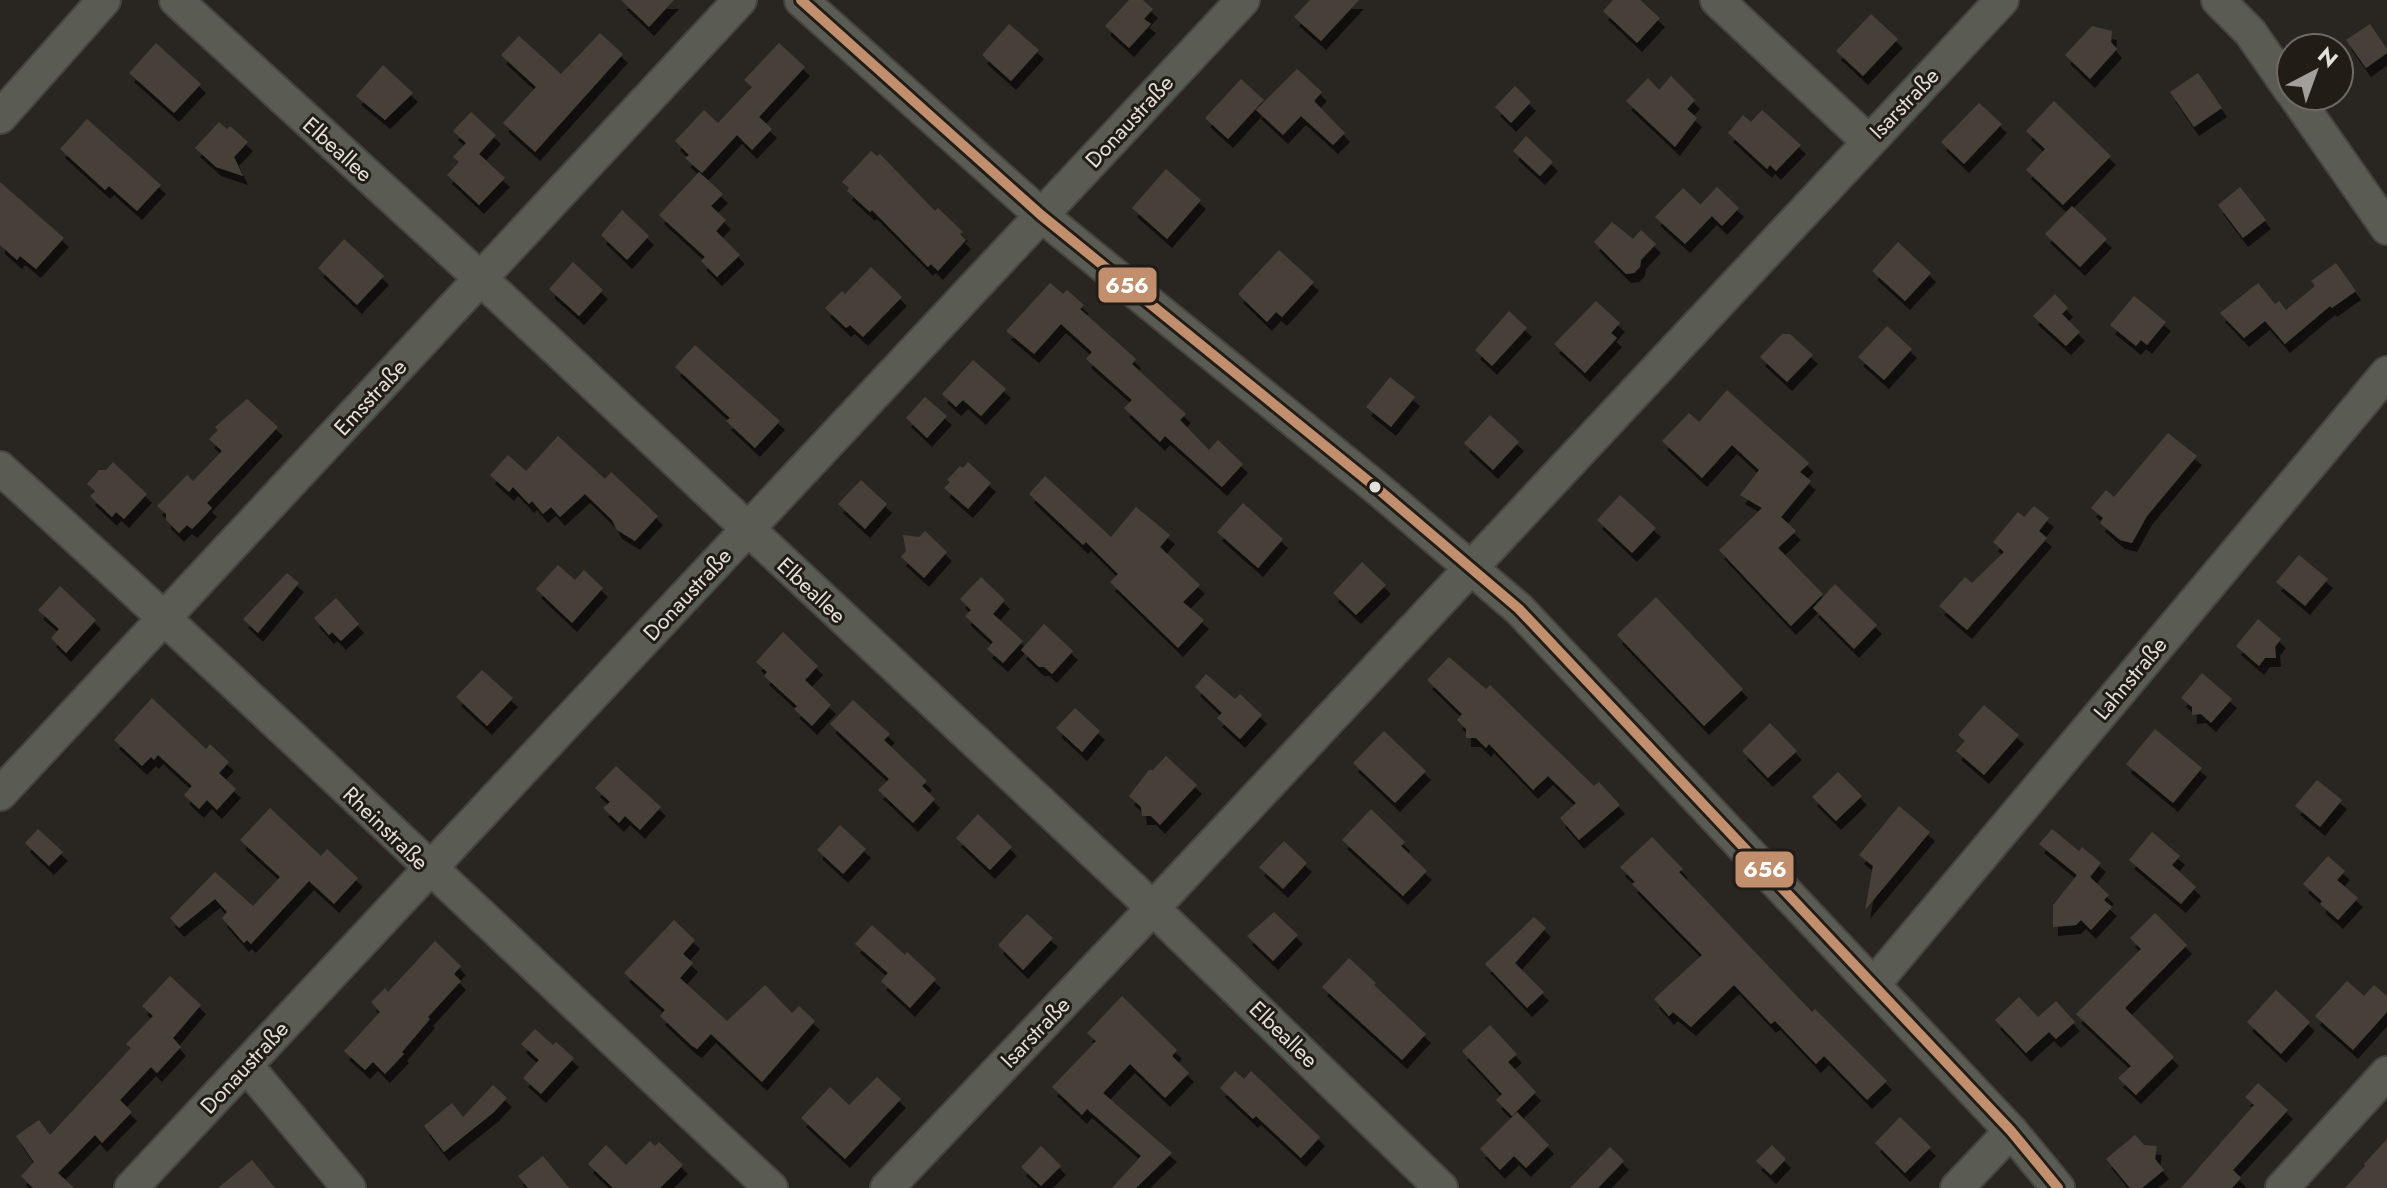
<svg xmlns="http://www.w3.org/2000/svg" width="2387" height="1188" viewBox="0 0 2387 1188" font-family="Jost,sans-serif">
  <defs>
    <filter id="shadow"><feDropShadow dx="5" dy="9" stdDeviation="0" flood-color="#0009"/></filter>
  </defs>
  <rect width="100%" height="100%" fill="#292622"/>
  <!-- building -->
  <g fill="#474137" filter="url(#shadow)">
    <polygon points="621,0 674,0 649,27"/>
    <polygon points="1129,0 1143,0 1153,9 1144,19 1151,24 1129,48 1105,26"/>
    <polygon points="1310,0 1359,0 1321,41 1294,17"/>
    <polygon points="1613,0 1640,0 1660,18 1637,43 1603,11"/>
    <polygon points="1871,14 1898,39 1863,76 1836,51"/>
    <polygon points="1009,24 1039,50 1011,81 982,55"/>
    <polygon points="2370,24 2387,49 2387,53 2366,68 2346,40"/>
    <polygon points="2092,26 2112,31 2111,42 2117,49 2090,79 2065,55"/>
    <polygon points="600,33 623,54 535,152 503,123 536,87 501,55 519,36 561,74"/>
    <polygon points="156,43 201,84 174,113 129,73"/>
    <polygon points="779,43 805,67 759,117 772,129 752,150 737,135 702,173 685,158 689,155 675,141 704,110 718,123 752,87 744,80"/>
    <polygon points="383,65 413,93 385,120 356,96"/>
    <polygon points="1297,69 1322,92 1314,101 1345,133 1333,145 1301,116 1283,135 1256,110"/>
    <polygon points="2198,73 2222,108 2194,127 2170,92"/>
    <polygon points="1671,76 1695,100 1687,109 1697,118 1675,147 1626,101 1648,78 1659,90"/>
    <polygon points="1241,79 1264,100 1228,139 1205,118"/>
    <polygon points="1515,86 1531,102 1511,123 1495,107"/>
    <polygon points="2054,101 2111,156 2063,205 2026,170 2045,149 2026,131"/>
    <polygon points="1979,103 2002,124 1964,164 1941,142"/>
    <polygon points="1762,110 1801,145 1776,171 1770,165 1767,169 1728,133 1743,115 1751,122"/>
    <polygon points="471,112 496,135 479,154 505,178 479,205 447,175 459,162 453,157 466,143 453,131"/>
    <polygon points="87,119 161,185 137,211 109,186 105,190 60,149"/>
    <polygon points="219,122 227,129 230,126 248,142 234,157 243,176 216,167 195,148"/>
    <polygon points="1526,136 1553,162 1540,176 1513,151"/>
    <polygon points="871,151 877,156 880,154 935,211 938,208 963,232 960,234 966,240 938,271 931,264 928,267 872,210 870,212 847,191 849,188 842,182"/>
    <polygon points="1166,169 1201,200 1167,239 1132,208"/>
    <polygon points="699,172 723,194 711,206 726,220 716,231 740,255 717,277 701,261 705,257 659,215"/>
    <polygon points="0,182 64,238 36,269 20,256 17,260 0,245"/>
    <polygon points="1717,187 1739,208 1722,226 1712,216 1685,244 1655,217 1683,188 1702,206 1700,205"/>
    <polygon points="2240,187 2266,220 2243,238 2218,205"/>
    <polygon points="2072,206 2107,239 2080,267 2045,234"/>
    <polygon points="622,210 649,236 627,260 601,235"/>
    <polygon points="1612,222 1633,239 1641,230 1656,244 1641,260 1640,267 1634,273 1626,274 1594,242"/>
    <polygon points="344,239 384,276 357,305 318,268"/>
    <polygon points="1898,242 1931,273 1905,301 1872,271"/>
    <polygon points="1279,250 1314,282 1282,317 1276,312 1267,322 1238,294"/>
    <polygon points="573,262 603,290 579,316 549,289"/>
    <polygon points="2336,263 2356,291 2332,308 2330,306 2285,344 2265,321 2244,338 2220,313 2258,283 2275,304 2279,301 2286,310 2315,286 2311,281"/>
    <polygon points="871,267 902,297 863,337 850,325 846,328 825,308 842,291 845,294"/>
    <polygon points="1050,283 1063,294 1067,290 1084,305 1080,309 1136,359 1132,364 1186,414 1180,420 1209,450 1218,440 1243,464 1222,487 1165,436 1160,442 1124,408 1132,400 1086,359 1092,352 1061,324 1034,354 1006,331"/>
    <polygon points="2055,294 2068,308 2062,314 2080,332 2066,346 2033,316"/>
    <polygon points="2134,296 2166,322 2147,345 2141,340 2136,346 2110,325"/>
    <polygon points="1596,301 1620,323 1611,333 1617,338 1585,373 1554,344"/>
    <polygon points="1509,311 1527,328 1492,366 1475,350"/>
    <polygon points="1887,326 1912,349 1884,380 1858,357"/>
    <polygon points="1782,334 1790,334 1813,355 1787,382 1760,357"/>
    <polygon points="695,345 780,421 755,448 726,421 730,418 675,367"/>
    <polygon points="973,360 1006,389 981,416 963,400 956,407 942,394"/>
    <polygon points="1390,377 1415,397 1391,427 1366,407"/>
    <polygon points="1727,390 1809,463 1800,472 1811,481 1781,517 1796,531 1778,548 1823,594 1791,626 1719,550 1762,508 1740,495 1759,470 1732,445 1702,478 1662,441 1689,413 1699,422"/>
    <polygon points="925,397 947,416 927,438 906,418"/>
    <polygon points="247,399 278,427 207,503 212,508 199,522 192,529 187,525 179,533 166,520 166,514 157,506 187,475 193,481 222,451 209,439 218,430 215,427"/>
    <polygon points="1490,415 1519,442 1493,470 1464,443"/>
    <polygon points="2168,433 2197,456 2147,516 2132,543 2120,540 2100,523 2103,518 2091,508 2106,490 2114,497"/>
    <polygon points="558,436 605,479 611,472 658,516 635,541 617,530 612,520 585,494 560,517 551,507 543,514 532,501 529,504 513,487 509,492 490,475 508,455 526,471"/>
    <polygon points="113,462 147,494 124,519 116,512 112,517 97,503 90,496 95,491 87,484 99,470 106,470"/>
    <polygon points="968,462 991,483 968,509 944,488 950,482 947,480 960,466 963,468"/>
    <polygon points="1045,476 1111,537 1136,507 1170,535 1160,547 1200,585 1183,602 1204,620 1178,648 1110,582 1118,574 1086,542 1083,545 1029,494"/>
    <polygon points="861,480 887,504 865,529 838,504"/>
    <polygon points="1620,495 1656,528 1632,553 1597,520"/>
    <polygon points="1243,503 1283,539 1258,568 1217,532"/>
    <polygon points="2034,506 2049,518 2039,531 2047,538 1967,630 1939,606 1965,577 1972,583 2004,552 1993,542 2018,512 2024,517"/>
    <polygon points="925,531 947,552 924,578 901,557 906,551 903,535 919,537"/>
    <polygon points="2299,555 2328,579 2305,606 2276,582"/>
    <polygon points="1362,562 1386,585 1356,615 1333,593"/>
    <polygon points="558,565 575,580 584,570 603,588 572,623 536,589"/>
    <polygon points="287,573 299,583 258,633 243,619"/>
    <polygon points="981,577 1005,600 993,614 1023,641 1003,663 987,649 993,642 965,616 971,610 960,599"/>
    <polygon points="1835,584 1877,625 1854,649 1813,608"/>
    <polygon points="60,586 96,620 66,653 51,638 59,629 38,610"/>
    <polygon points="1656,597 1743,689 1704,726 1617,635"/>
    <polygon points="336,598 359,624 341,641 332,632 329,635 314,618"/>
    <polygon points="2258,619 2281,639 2275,647 2276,658 2265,658 2259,666 2236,646"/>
    <polygon points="1044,624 1073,651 1052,674 1044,667 1039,667 1021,650"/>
    <polygon points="783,632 818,666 805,680 831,705 812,726 794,709 797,706 764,676 767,672 756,662"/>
    <polygon points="1449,657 1486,689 1490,685 1594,786 1599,782 1620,805 1579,840 1560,818 1576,803 1548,776 1533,790 1489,744 1486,748 1476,738 1466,738 1466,729 1457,720 1462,714 1427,680"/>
    <polygon points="482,670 513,698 487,726 456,697"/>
    <polygon points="2202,673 2232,699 2211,723 2201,714 2192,715 2192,707 2181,698"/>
    <polygon points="1206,674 1235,699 1240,694 1262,715 1240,739 1217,718 1222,713 1195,687"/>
    <polygon points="152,698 206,749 210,744 229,762 219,773 236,789 217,810 207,800 199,809 184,795 192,786 158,755 154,760 151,757 142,766 114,740"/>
    <polygon points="853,700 890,734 884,740 927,781 922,786 935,799 913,823 878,790 889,779 830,724"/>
    <polygon points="1984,705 2019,735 1984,775 1956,751 1965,741 1958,735"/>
    <polygon points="1075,708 1100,731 1082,752 1056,728"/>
    <polygon points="1770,723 1797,751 1768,778 1742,751"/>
    <polygon points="2155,729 2202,768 2173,803 2126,764"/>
    <polygon points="1384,731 1426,771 1395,803 1353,763"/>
    <polygon points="1166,756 1197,785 1160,825 1151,816 1142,816 1141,807 1129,796 1149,770 1153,770"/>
    <polygon points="616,766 661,807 640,830 625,816 619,823 603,808 610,802 595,788"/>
    <polygon points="1838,772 1862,796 1836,821 1812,797"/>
    <polygon points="2317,780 2342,800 2320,827 2295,806"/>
    <polygon points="1899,806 1930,832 1865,910 1873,866 1859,855"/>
    <polygon points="270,808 321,856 327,849 358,878 334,904 309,881 251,944 247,940 244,943 222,918 227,912 215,899 179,928 170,918 215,872 253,906 280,877 240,840"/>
    <polygon points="1371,809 1405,842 1401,846 1427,871 1403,896 1342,840"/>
    <polygon points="978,814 1012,847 990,870 956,838"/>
    <polygon points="840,825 866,849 843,874 817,850"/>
    <polygon points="38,829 63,852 49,866 25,843"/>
    <polygon points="2052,829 2079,851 2082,847 2101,863 2090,877 2109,895 2104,900 2112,907 2091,930 2081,920 2076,925 2053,927 2053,905 2077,875 2039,844"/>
    <polygon points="2152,832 2180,856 2172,865 2196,887 2181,904 2129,860"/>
    <polygon points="1652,837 1683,869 1679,872 1812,1012 1815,1009 1887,1081 1867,1100 1824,1056 1816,1064 1775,1021 1771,1024 1734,985 1691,1027 1673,1012 1669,1016 1654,999 1702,955 1632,884 1635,882 1620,867"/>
    <polygon points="1284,841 1307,863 1283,889 1259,867"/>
    <polygon points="2328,856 2345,871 2337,880 2358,898 2338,920 2320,904 2322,901 2303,884"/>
    <polygon points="1274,912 1298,935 1273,961 1247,936"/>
    <polygon points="2155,913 2187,945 2125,1008 2174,1057 2136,1095 2118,1078 2131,1066 2076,1014 2141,949 2130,938"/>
    <polygon points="1027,914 1053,938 1023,970 998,945"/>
    <polygon points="1534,917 1546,928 1515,963 1544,992 1527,1008 1485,964"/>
    <polygon points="674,920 695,940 683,954 693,963 680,978 727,1021 765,985 792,1013 799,1006 815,1021 762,1082 711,1034 697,1049 692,1046 660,1016 665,1010 624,973"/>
    <polygon points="872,925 905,955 907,952 936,979 910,1008 881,981 888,973 855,944"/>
    <polygon points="435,941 461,966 454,974 461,981 428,1017 430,1019 402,1052 404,1054 385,1074 373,1062 365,1070 344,1051 380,1012 371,1002 385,988 388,992"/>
    <polygon points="1349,958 1376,983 1374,985 1426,1034 1402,1060 1322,987"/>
    <polygon points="170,976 201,1005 173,1038 181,1047 157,1073 151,1067 120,1100 132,1112 102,1143 95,1135 58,1173 74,1188 33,1188 21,1176 34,1162 16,1136 39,1120 50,1135 131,1048 126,1044 153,1016 142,1006"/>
    <polygon points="2347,981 2364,996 2374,985 2387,996 2387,1012 2353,1050 2315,1016"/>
    <polygon points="2276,990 2310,1022 2281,1054 2247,1022"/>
    <polygon points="1122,996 1177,1050 1172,1056 1189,1073 1165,1098 1130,1064 1103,1093 1172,1153 1136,1188 1112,1188 1141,1156 1087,1109 1082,1115 1052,1087 1096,1041 1087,1033"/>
    <polygon points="2019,997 2038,1017 2056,1001 2075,1022 2056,1039 2049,1032 2026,1053 1995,1020"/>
    <polygon points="1490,1025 1517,1054 1508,1062 1536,1092 1512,1116 1496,1100 1502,1094 1462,1051"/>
    <polygon points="535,1029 553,1045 556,1042 574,1058 541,1094 523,1078 539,1060 521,1044"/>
    <polygon points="1235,1071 1244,1079 1251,1071 1320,1137 1301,1158 1256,1116 1253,1119 1220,1088"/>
    <polygon points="877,1077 901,1099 845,1159 801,1118 830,1087 849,1105"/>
    <polygon points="2258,1083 2288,1110 2233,1170 2241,1178 2232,1188 2181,1188 2254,1105 2245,1097"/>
    <polygon points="493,1085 507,1098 493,1113 444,1152 424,1126 452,1103 463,1117"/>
    <polygon points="1517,1112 1549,1145 1526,1168 1514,1156 1500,1170 1480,1149"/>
    <polygon points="1900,1117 1931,1147 1905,1173 1875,1143"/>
    <polygon points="2135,1135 2144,1145 2157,1146 2155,1159 2164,1170 2142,1188 2130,1188 2106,1159"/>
    <polygon points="2387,1139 2387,1188 2345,1188 2365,1166 2364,1164"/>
    <polygon points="650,1141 655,1146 659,1142 683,1165 660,1188 613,1188 588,1164 606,1145 626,1165"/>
    <polygon points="1772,1145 1786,1159 1771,1175 1756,1161"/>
    <polygon points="1041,1146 1061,1166 1041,1186 1021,1167"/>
    <polygon points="1610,1147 1624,1161 1598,1188 1570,1188"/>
    <polygon points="543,1156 569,1188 528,1188 518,1176"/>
    <polygon points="252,1160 275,1188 218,1188"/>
  </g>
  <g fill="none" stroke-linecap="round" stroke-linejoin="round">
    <!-- minor casing -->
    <g stroke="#464440" stroke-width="36">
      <g id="minor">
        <polyline points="176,0 480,278 1134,890 1441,1188"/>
        <polyline points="801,0 1041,215 1378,489 1519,609 2011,1131 2058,1188"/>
        <polyline points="1717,0 1868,141"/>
        <polyline points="2218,0 2250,32 2291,91"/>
        <polyline points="2295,96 2387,228"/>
        <polyline points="0,117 104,0"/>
        <path d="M0 468C261 704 514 948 771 1188"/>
        <polyline points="0,794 740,0"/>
        <polyline points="1874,984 2387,373"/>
        <polyline points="246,1065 349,1188"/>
        <polyline points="131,1188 1243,0"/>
        <polyline points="887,1188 1153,908 2002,0"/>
        <polyline points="1957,1188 2011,1131"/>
        <polyline points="2282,1188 2387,1073"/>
      </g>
    </g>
    <!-- minor -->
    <use href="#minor" stroke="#5a5c53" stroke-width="32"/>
    <!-- bus-1 casing -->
    <g stroke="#221c16" stroke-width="16">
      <polyline id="bus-1" points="801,0 1041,215 1378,489 1519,609 2011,1131 2058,1188"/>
    </g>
    <!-- bus-1 -->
    <use href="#bus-1" stroke="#c18f6e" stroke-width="10"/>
  </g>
  <!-- markers -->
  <circle fill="#e3dfda" stroke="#221c16" stroke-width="3" cx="1375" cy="487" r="7"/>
  <g text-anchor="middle" stroke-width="6" stroke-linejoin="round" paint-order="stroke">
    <!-- street labels -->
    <g font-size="22" fill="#e3dfda" stroke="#221c16">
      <text transform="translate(1904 103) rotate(-46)" y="8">Isarstraße</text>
      <text transform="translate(1129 121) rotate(-47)" y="8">Donaustraße</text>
      <text transform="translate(338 149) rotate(42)" y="8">Elbeallee</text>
      <text transform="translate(370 397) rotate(-47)" y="8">Emsstraße</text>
      <text transform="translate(812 590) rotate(43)" y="8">Elbeallee</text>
      <text transform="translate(687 594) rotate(-47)" y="8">Donaustraße</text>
      <text transform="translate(2130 678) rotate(-50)" y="8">Lahnstraße</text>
      <text transform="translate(386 828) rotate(44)" y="8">Rheinstraße</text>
      <text transform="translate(1035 1032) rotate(-46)" y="8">Isarstraße</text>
      <text transform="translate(1284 1034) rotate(44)" y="8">Elbeallee</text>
      <text transform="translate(244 1067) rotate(-47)" y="8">Donaustraße</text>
    </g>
  </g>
  <g stroke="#221c16" stroke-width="3">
    <rect x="1097" y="266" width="61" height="38" rx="8" fill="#c18f6e"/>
    <rect x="1734" y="850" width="61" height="39" rx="8" fill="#c18f6e"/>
  </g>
  <g font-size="22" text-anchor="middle" font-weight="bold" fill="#fff">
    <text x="1127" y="293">656</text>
    <text x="1765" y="877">656</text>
  </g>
  <!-- north arrow -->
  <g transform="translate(2315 72) rotate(41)"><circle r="38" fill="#221c16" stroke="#6f6a64" stroke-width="2"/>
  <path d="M0-6L14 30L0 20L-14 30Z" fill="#a29e9a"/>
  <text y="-12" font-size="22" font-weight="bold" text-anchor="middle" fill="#e3dfda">N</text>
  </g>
</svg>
